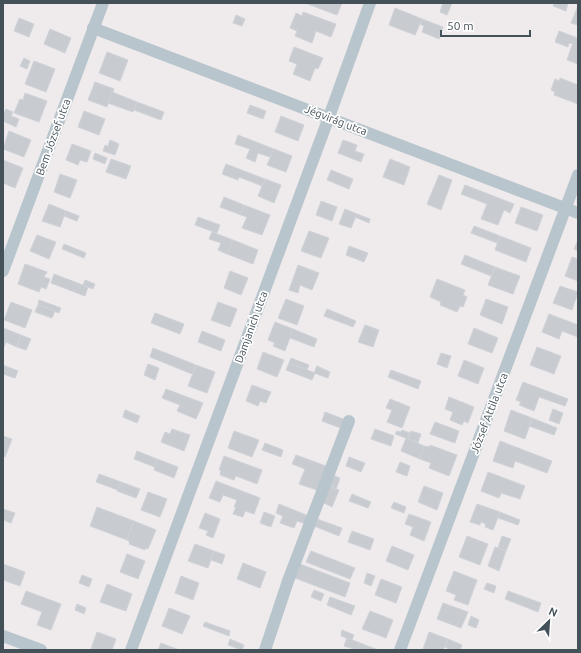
<svg xmlns="http://www.w3.org/2000/svg" width="581" height="653" viewBox="0 0 581 653" font-family="Ubuntu,sans-serif">
  <rect width="100%" height="100%" fill="#efebec"/>
  <!-- building -->
  <g fill="#c8ccd1" stroke="#cfd2d8">
    <polygon points="305,3 342,3 337,15"/>
    <polygon points="443,3 452,3 447,15 440,12"/>
    <polygon points="554,3 568,3 566,11 553,6"/>
    <polygon points="578,6 578,25 571,23"/>
    <polygon points="395,8 422,19 415,35 389,25"/>
    <polygon points="303,12 336,24 331,37 316,31 312,43 295,36 297,31 290,28 296,13 302,16"/>
    <polygon points="236,15 245,19 242,26 233,23"/>
    <polygon points="19,18 34,24 29,37 14,31"/>
    <polygon points="422,19 443,27 439,39 422,32 424,26 420,24"/>
    <polygon points="50,29 71,38 65,53 44,44"/>
    <polygon points="559,31 575,37 573,44 569,43 568,47 555,42"/>
    <polygon points="575,37 578,39 578,64 567,60"/>
    <polygon points="294,47 323,58 318,69 315,68 310,81 293,74 297,64 289,61"/>
    <polygon points="107,52 128,60 120,81 99,73"/>
    <polygon points="24,58 30,61 27,69 20,66"/>
    <polygon points="34,61 55,69 46,92 25,84"/>
    <polygon points="560,78 578,85 578,104 554,95 555,92 551,90 555,79 559,81"/>
    <polygon points="95,82 114,89 107,107 88,100"/>
    <polygon points="112,92 137,102 133,112 108,103"/>
    <polygon points="25,93 47,101 39,122 14,113 20,99 23,100"/>
    <polygon points="137,102 164,112 161,120 134,110"/>
    <polygon points="250,105 266,111 263,119 247,113"/>
    <polygon points="6,109 13,112 11,116 19,119 16,127 3,121 3,115"/>
    <polygon points="84,111 105,119 99,135 78,127"/>
    <polygon points="281,116 304,125 298,141 275,132"/>
    <polygon points="9,131 31,140 24,157 3,149"/>
    <polygon points="238,135 274,149 270,157 258,153 255,162 246,158 250,149 235,144"/>
    <polygon points="110,140 119,144 115,155 103,151 105,145 108,146"/>
    <polygon points="343,140 357,145 355,151 364,154 361,162 338,153"/>
    <polygon points="72,144 91,151 87,162 80,160 78,165 66,160"/>
    <polygon points="274,149 292,156 286,172 267,165"/>
    <polygon points="95,153 107,158 105,164 93,159"/>
    <polygon points="111,159 131,166 126,179 106,172"/>
    <polygon points="390,159 410,167 404,185 383,177"/>
    <polygon points="3,160 23,168 15,188 3,183"/>
    <polygon points="226,164 265,179 262,186 239,177 238,180 222,174"/>
    <polygon points="331,170 353,179 349,189 327,180"/>
    <polygon points="60,174 77,180 70,198 54,192"/>
    <polygon points="439,175 452,180 441,210 427,204"/>
    <polygon points="265,179 281,185 274,203 258,196"/>
    <polygon points="465,185 514,204 510,213 504,210 498,225 481,219 487,204 461,194"/>
    <polygon points="224,197 244,205 241,215 220,207"/>
    <polygon points="321,201 337,207 332,221 316,215"/>
    <polygon points="49,204 66,211 60,227 42,221"/>
    <polygon points="244,205 270,215 262,235 242,228 247,217 241,215"/>
    <polygon points="521,207 543,215 537,231 515,223"/>
    <polygon points="345,209 357,214 351,228 339,224"/>
    <polygon points="66,211 79,216 77,221 64,216"/>
    <polygon points="357,214 370,219 369,223 355,217"/>
    <polygon points="198,217 220,225 217,233 195,225"/>
    <polygon points="474,226 500,236 497,243 471,233"/>
    <polygon points="309,231 329,238 321,258 301,251"/>
    <polygon points="212,232 233,240 227,254 218,250 221,243 209,239"/>
    <polygon points="37,235 56,242 49,259 30,251"/>
    <polygon points="500,236 531,248 526,262 495,250"/>
    <polygon points="233,240 258,250 253,264 227,254"/>
    <polygon points="578,240 578,251 574,249"/>
    <polygon points="64,244 86,253 84,258 62,249"/>
    <polygon points="349,246 368,253 364,262 346,255"/>
    <polygon points="465,255 495,267 491,276 461,264"/>
    <polygon points="572,257 578,259 578,281 565,276"/>
    <polygon points="25,264 47,272 44,277 50,279 46,289 41,287 39,292 18,284"/>
    <polygon points="298,265 319,273 312,290 300,285 298,293 289,290"/>
    <polygon points="495,267 520,276 513,294 488,285"/>
    <polygon points="230,271 248,278 241,295 224,288"/>
    <polygon points="54,274 88,287 85,296 51,283"/>
    <polygon points="437,279 465,290 463,295 467,297 463,307 460,306 457,312 440,305 441,302 430,297"/>
    <polygon points="85,280 95,284 93,289 83,285"/>
    <polygon points="560,286 578,292 572,310 553,303"/>
    <polygon points="286,299 304,306 297,325 278,318"/>
    <polygon points="486,299 508,307 502,324 480,315"/>
    <polygon points="39,300 61,308 59,313 38,305"/>
    <polygon points="11,302 32,310 25,328 4,320"/>
    <polygon points="218,302 237,309 230,327 211,320"/>
    <polygon points="38,305 55,311 52,318 35,312"/>
    <polygon points="327,309 356,321 353,327 324,316"/>
    <polygon points="155,313 184,324 180,334 151,323"/>
    <polygon points="549,314 578,325 578,337 562,331 559,339 542,332"/>
    <polygon points="275,322 293,329 285,351 273,346 275,343 268,340"/>
    <polygon points="365,325 379,330 373,347 358,342"/>
    <polygon points="3,328 21,335 17,347 6,342 4,347 3,346"/>
    <polygon points="474,328 498,338 492,353 468,344"/>
    <polygon points="293,329 317,339 314,347 290,338"/>
    <polygon points="202,331 225,340 221,351 198,342"/>
    <polygon points="21,335 31,339 26,350 17,347"/>
    <polygon points="537,347 561,356 554,374 530,365"/>
    <polygon points="153,348 196,365 192,374 150,357"/>
    <polygon points="263,352 284,360 277,377 257,369"/>
    <polygon points="441,353 451,356 447,368 437,364"/>
    <polygon points="291,358 309,365 307,370 289,363"/>
    <polygon points="464,360 484,368 478,384 458,376"/>
    <polygon points="289,363 315,373 312,380 286,370"/>
    <polygon points="148,364 159,368 155,380 144,375"/>
    <polygon points="3,365 18,371 15,378 3,374"/>
    <polygon points="196,365 215,372 207,393 188,386"/>
    <polygon points="317,366 330,372 328,378 314,373"/>
    <polygon points="391,370 421,381 418,389 388,377"/>
    <polygon points="523,382 568,399 565,406 539,397 534,411 519,405 521,402 516,400"/>
    <polygon points="252,385 271,392 266,403 260,401 258,406 246,401"/>
    <polygon points="166,389 203,403 196,419 177,411 180,405 162,398"/>
    <polygon points="449,397 474,407 468,423 464,421 462,425 450,420 453,412 445,409"/>
    <polygon points="390,399 410,407 402,428 387,422 392,410 386,408"/>
    <polygon points="553,409 563,413 559,424 549,420"/>
    <polygon points="125,410 140,416 137,423 123,417"/>
    <polygon points="511,410 532,418 525,439 504,431"/>
    <polygon points="325,412 346,420 343,429 322,421"/>
    <polygon points="532,418 557,428 554,435 529,426"/>
    <polygon points="435,422 459,431 455,443 430,434"/>
    <polygon points="172,429 190,435 184,451 161,442 165,432 170,434"/>
    <polygon points="375,429 394,436 391,446 371,439"/>
    <polygon points="402,430 410,433 408,439 395,434 397,431 401,432"/>
    <polygon points="234,431 259,440 252,457 228,448"/>
    <polygon points="411,431 421,434 418,443 408,439"/>
    <polygon points="3,436 12,439 5,457 3,456"/>
    <polygon points="406,438 424,446 420,459 401,451"/>
    <polygon points="500,441 552,461 547,473 515,461 513,468 493,461"/>
    <polygon points="265,443 283,450 281,457 262,450"/>
    <polygon points="430,445 457,455 449,476 429,468 431,463 420,459 424,446 430,447"/>
    <polygon points="137,451 157,459 155,467 134,459"/>
    <polygon points="296,455 326,466 317,490 299,484 305,469 292,464"/>
    <polygon points="224,456 262,470 257,484 236,476 234,480 220,475 221,470 219,470"/>
    <polygon points="349,457 365,463 361,472 346,466"/>
    <polygon points="157,459 178,467 174,478 154,470"/>
    <polygon points="400,462 410,466 407,476 396,472"/>
    <polygon points="488,472 525,486 520,499 501,493 499,498 481,491"/>
    <polygon points="99,474 121,482 118,490 96,482"/>
    <polygon points="332,475 340,478 336,489 328,486"/>
    <polygon points="216,481 260,498 254,514 245,511 243,517 233,514 236,507 234,507 237,500 223,495 220,502 209,498"/>
    <polygon points="121,482 140,489 136,498 117,491"/>
    <polygon points="328,486 339,490 332,507 322,502"/>
    <polygon points="424,486 443,493 437,510 418,502"/>
    <polygon points="148,492 167,499 160,517 141,510"/>
    <polygon points="352,494 371,502 368,508 349,501"/>
    <polygon points="394,502 406,507 404,513 391,508"/>
    <polygon points="279,504 309,516 306,524 297,521 294,528 280,523 283,516 276,513"/>
    <polygon points="477,504 500,512 493,530 485,527 486,524 481,522 480,525 470,522"/>
    <polygon points="97,507 134,521 127,540 90,526"/>
    <polygon points="3,509 15,513 11,523 3,520"/>
    <polygon points="264,512 275,516 271,527 260,523"/>
    <polygon points="500,512 520,520 518,525 498,518"/>
    <polygon points="205,513 220,519 213,538 206,535 208,531 199,528"/>
    <polygon points="409,514 431,522 424,541 410,535 413,527 405,524"/>
    <polygon points="317,519 342,528 339,536 314,526"/>
    <polygon points="134,521 156,530 148,549 146,548 145,550 129,544 130,542 127,540"/>
    <polygon points="352,531 374,539 370,550 348,542"/>
    <polygon points="467,536 488,544 480,565 459,557"/>
    <polygon points="502,536 511,539 506,551 498,548"/>
    <polygon points="195,544 214,551 208,568 188,561"/>
    <polygon points="392,546 414,555 408,570 386,561"/>
    <polygon points="495,547 506,551 499,571 488,566"/>
    <polygon points="214,551 225,555 222,564 211,560"/>
    <polygon points="311,551 355,568 350,579 306,562"/>
    <polygon points="127,554 145,561 138,579 120,572"/>
    <polygon points="243,563 266,572 260,588 237,579"/>
    <polygon points="3,564 25,572 20,586 3,580"/>
    <polygon points="300,564 350,583 345,597 295,578"/>
    <polygon points="454,571 477,580 468,605 454,600 456,595 446,591"/>
    <polygon points="367,573 375,576 371,586 364,583"/>
    <polygon points="82,575 92,579 89,587 79,583"/>
    <polygon points="181,576 199,583 193,600 175,593"/>
    <polygon points="381,579 402,587 396,603 375,595"/>
    <polygon points="487,583 496,586 494,593 484,589"/>
    <polygon points="107,584 132,594 126,611 100,602"/>
    <polygon points="314,590 324,594 321,601 311,597"/>
    <polygon points="26,591 61,604 51,630 37,625 42,612 21,604"/>
    <polygon points="508,591 541,603 538,612 505,599"/>
    <polygon points="330,597 355,606 351,615 327,605"/>
    <polygon points="443,603 468,612 461,628 437,619"/>
    <polygon points="77,604 86,608 84,614 75,610"/>
    <polygon points="169,608 190,616 182,634 162,626"/>
    <polygon points="370,611 393,620 386,638 362,629"/>
    <polygon points="471,616 479,620 476,628 468,625"/>
    <polygon points="205,622 230,631 229,636 203,626"/>
    <polygon points="342,630 354,635 352,640 341,636"/>
    <polygon points="97,632 116,639 112,650 91,649"/>
    <polygon points="429,632 448,639 443,650 427,650 423,649"/>
    <polygon points="347,638 360,643 358,650 344,646"/>
    <polygon points="230,639 244,645 242,650 228,645"/>
    <polygon points="448,639 462,645 460,650 452,650 445,647"/>
    <polygon points="161,643 179,650 158,650"/>
    <polygon points="360,643 378,650 358,650"/>
  </g>
  <g fill="none" stroke-linecap="round" stroke-linejoin="round">
    <!-- minor -->
    <g stroke="#b9c5cc" stroke-width="12">
      <polyline points="93,28 578,213"/>
      <polyline points="3,271 103,3"/>
      <polyline points="3,636 41,650"/>
      <polyline points="131,650 329,117 370,3"/>
      <polyline points="265,650 288,581 349,421"/>
      <polyline points="400,650 578,175"/>
    </g>
  </g>
  <g text-anchor="middle" stroke-width="3.5" stroke-linejoin="round" paint-order="stroke">
    <!-- street labels -->
    <g font-size="11" fill="#445159" stroke="#fff">
      <text transform="translate(336 120) rotate(21)" y="4">Jégvirág utca</text>
      <text transform="translate(53 137) rotate(-70)" y="4">Bem József utca</text>
      <text transform="translate(251 327) rotate(-70)" y="4">Damjanich utca</text>
      <text transform="translate(489 413) rotate(-69)" y="4">József Attila utca</text>
    </g>
  </g>
  <!-- border -->
  <rect width="581" height="653" fill="none" stroke="#445159" stroke-width="8"/>
  <!-- north arrow -->
  <g transform="translate(549 621) rotate(25)" stroke="#ffffff" stroke-width="3" paint-order="stroke">
  <path d="M0-3L7 15L0 10L-7 15Z" fill="#445159"/>
  <text y="-6" font-size="11" font-weight="bold" text-anchor="middle" fill="#445159">N</text>
  </g>
  <!-- scale -->
  <path d="M441 30v6h89v-6" fill="none" stroke="#445159" stroke-width="2"/>
  <text x="447" y="30" font-size="12" fill="#445159" stroke="#ffffff" stroke-width="3" paint-order="stroke">50 m</text>
</svg>
